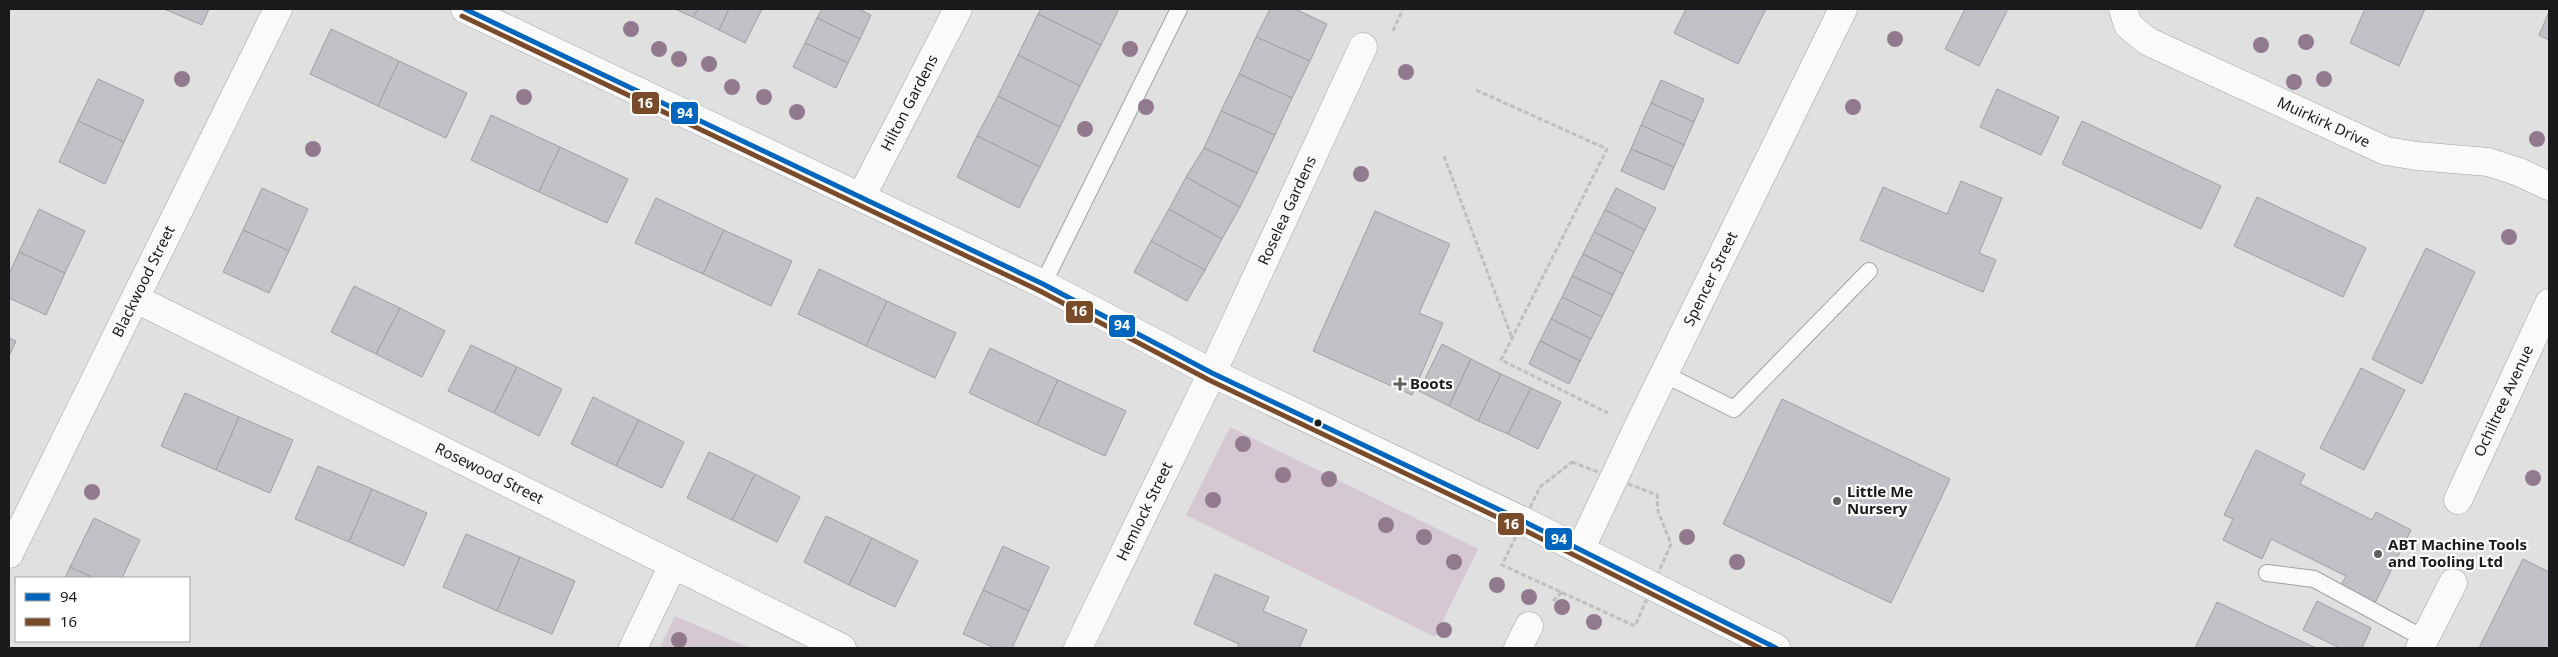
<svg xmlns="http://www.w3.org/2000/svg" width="2558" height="657" viewBox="0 0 2558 657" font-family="'Noto Sans',sans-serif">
  <rect width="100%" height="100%" fill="#e0e0e1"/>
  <!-- green -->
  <g fill="#d5c8d3">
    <polygon points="1230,427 1478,549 1435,637 1186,515"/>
    <polygon points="675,616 750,648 660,648"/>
  </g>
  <!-- building -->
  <g fill="#c3c0c7" stroke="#9f9fa0">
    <polygon points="164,9 209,9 202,25"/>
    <polygon points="675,9 698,9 693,17"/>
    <polygon points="698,9 729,9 719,30 693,17"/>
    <polygon points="729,9 762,9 745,43 719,30"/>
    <polygon points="822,9 859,9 871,15 860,39 817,18"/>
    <polygon points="1041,9 1119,9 1101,45 1038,14"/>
    <polygon points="1270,9 1295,9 1327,24 1310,61 1256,37"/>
    <polygon points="1686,9 1766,9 1738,64 1674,33"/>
    <polygon points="1965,9 2008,9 1979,66 1945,49"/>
    <polygon points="2365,9 2425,9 2399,66 2350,43"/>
    <polygon points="2549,12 2549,40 2539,35"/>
    <polygon points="1038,14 1101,45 1080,86 1018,55"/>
    <polygon points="817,18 860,39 848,63 805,43"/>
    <polygon points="331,29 399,61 378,106 310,74"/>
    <polygon points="1256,37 1310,61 1292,98 1239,74"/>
    <polygon points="805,43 848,63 836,88 793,67"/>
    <polygon points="1018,55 1080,86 1060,127 998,96"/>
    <polygon points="399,61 467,93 446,138 378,106"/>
    <polygon points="1239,74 1292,98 1275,135 1221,111"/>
    <polygon points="98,79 144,100 124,142 78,121"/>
    <polygon points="1661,80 1704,99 1694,122 1651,103"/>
    <polygon points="1997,89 2059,117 2041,155 1980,127"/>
    <polygon points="998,96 1060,127 1040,167 977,136"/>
    <polygon points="1651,103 1694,122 1684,145 1641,125"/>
    <polygon points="1221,111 1275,135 1257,173 1204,148"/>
    <polygon points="491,115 560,147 539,192 471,160"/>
    <polygon points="78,121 124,142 105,184 59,162"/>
    <polygon points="2082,121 2221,186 2201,229 2062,164"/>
    <polygon points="1641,125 1684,145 1674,167 1631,149"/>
    <polygon points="977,136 1040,167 1019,208 957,177"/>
    <polygon points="560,147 628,179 607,223 539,192"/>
    <polygon points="1204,148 1257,173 1240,207 1186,177"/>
    <polygon points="1631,149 1674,167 1664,190 1621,171"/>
    <polygon points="1186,177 1240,207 1222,239 1169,209"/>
    <polygon points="1961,181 2002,198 1979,253 1996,260 1983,292 1860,240 1883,187 1947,214"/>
    <polygon points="262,188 308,209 289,251 243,230"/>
    <polygon points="1616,188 1656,208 1645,230 1605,210"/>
    <polygon points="2257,197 2366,248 2343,297 2234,246"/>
    <polygon points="656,198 724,230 703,274 635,243"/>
    <polygon points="39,209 85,231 65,273 19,252"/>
    <polygon points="1169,209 1222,239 1205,270 1151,241"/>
    <polygon points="1605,210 1645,230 1634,252 1594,232"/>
    <polygon points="1375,211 1450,244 1419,313 1443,323 1412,395 1313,351"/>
    <polygon points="243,230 289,251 269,293 223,272"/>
    <polygon points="724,230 792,261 771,306 703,274"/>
    <polygon points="1594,232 1634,252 1623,274 1583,254"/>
    <polygon points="1151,241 1205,270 1187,301 1134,272"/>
    <polygon points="2426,248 2475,272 2422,384 2372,359"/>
    <polygon points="19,252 65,273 46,315 9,298 9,274"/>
    <polygon points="1583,254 1623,274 1613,295 1572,276"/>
    <polygon points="819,269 887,301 866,346 798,314"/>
    <polygon points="1572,276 1613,295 1602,317 1562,297"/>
    <polygon points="354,286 400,308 376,354 331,332"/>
    <polygon points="1562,297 1602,317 1591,339 1551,319"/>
    <polygon points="887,301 956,333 935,378 866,346"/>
    <polygon points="400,308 445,331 422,377 376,354"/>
    <polygon points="1551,319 1591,339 1580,361 1540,341"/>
    <polygon points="9,338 16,341 9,356"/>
    <polygon points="1540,341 1580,361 1569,384 1529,364"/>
    <polygon points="1442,344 1471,359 1449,406 1419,391"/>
    <polygon points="471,345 517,367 494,413 448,391"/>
    <polygon points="990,348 1058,380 1037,425 969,393"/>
    <polygon points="1471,359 1501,374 1478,421 1449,406"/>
    <polygon points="517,367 562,389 539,436 494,413"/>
    <polygon points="2361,368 2405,390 2364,470 2320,448"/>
    <polygon points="1501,374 1531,388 1508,434 1478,421"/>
    <polygon points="1058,380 1126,411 1105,456 1037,425"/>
    <polygon points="1531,388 1561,402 1538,449 1508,434"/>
    <polygon points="185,393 239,417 216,470 161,446"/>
    <polygon points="593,397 639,420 616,466 571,444"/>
    <polygon points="1782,399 1950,479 1891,603 1723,524"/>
    <polygon points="239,417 293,440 270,493 216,470"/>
    <polygon points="639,420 684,442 662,488 616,466"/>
    <polygon points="2256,450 2305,474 2300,484 2372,520 2376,512 2411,530 2374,605 2340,587 2346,576 2271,539 2262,559 2223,540 2233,519 2224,515"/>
    <polygon points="709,452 755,474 732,520 687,498"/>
    <polygon points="318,466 372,489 349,542 295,519"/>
    <polygon points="755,474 800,497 777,542 732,520"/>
    <polygon points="372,489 427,513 404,566 349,542"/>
    <polygon points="826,516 872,538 849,585 804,562"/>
    <polygon points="94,518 140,540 122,578 94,578 70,567"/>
    <polygon points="466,534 520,557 497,611 443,587"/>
    <polygon points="872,538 918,561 895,607 849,585"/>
    <polygon points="1003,546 1049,567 1029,611 983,590"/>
    <polygon points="520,557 575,581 552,634 497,611"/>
    <polygon points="2523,559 2549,572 2549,648 2479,648"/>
    <polygon points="70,567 94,578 65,578"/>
    <polygon points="1215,574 1269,597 1263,611 1307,630 1299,648 1237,648 1239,644 1194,624"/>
    <polygon points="983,590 1029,611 1012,648 995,648 963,634"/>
    <polygon points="2317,601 2371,628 2362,648 2340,648 2303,630"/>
    <polygon points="2217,602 2316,648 2195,648"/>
  </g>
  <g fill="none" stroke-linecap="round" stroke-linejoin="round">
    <!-- service casing -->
    <g stroke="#a2a2a3" stroke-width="18">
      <g id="service">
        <polyline points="1043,284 1179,9"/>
        <polyline points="1664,374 1734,409 1869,271"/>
        <polyline points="2267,573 2314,579 2425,639"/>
      </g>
    </g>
    <!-- minor casing -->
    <g stroke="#a2a2a3" stroke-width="29">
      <g id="minor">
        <path id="s1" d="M2123 9 2128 25 2147 41 2386 151 2417 156 2488 162 2519 172 2549 186"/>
        <path id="s2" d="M861 197 958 9"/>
        <path id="s3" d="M136 299 842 648"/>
        <path id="s4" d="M2458 500 2549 303"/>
        <path id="s5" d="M1580 550 1638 427 1843 9"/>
        <path id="s6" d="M9 554 278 9"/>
        <polyline points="633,648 673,565"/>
        <path id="s7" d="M1078 648 1212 373 1363 47"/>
        <polyline points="1518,648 1529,626"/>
        <polyline points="2420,648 2453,583"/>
      </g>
    </g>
    <!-- tertiary casing -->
    <g stroke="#a2a2a3" stroke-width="29">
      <polyline id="tertiary" points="465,9 1043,284 1212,373 1523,521 1776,648"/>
    </g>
    <!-- path -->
    <g stroke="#bfbfc0" stroke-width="3" stroke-dasharray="5 2.5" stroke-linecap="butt">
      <polyline points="1393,31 1403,9"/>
      <polyline points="1476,90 1607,149 1501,360 1608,413"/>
      <polyline points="1444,156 1512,338"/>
      <polygon points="1572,462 1657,495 1658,511 1671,544 1635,626 1502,565 1540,487"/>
      <polyline points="1553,601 1562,592"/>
    </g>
    <!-- service -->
    <use href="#service" stroke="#fafafa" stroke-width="16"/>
    <!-- minor -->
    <use href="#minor" stroke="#fafafa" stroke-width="28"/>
    <!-- tertiary -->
    <use href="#tertiary" stroke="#fafafa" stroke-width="28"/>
    <!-- bus-1 casing -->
    <g stroke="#fff" stroke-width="9">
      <polyline id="bus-1" points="465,9 1043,284 1212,373 1523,521 1776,648"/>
    </g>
    <!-- bus-2 casing -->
    <g stroke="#fff" stroke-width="9">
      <polyline id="bus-2" points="462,16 1040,291 1209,380 1520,528 1760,648"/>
    </g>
    <!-- bus-1 -->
    <use href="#bus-1" stroke="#0065bd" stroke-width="5"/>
    <!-- bus-2 -->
    <use href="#bus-2" stroke="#7a4b2a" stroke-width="5"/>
  </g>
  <!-- trees -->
  <g fill="#91798e">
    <circle cx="631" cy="29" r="8"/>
    <circle cx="1895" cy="39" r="8"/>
    <circle cx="2306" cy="42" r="8"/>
    <circle cx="2261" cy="45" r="8"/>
    <circle cx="659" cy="49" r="8"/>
    <circle cx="1130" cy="49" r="8"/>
    <circle cx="679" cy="59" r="8"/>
    <circle cx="709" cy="64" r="8"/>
    <circle cx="1406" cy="72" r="8"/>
    <circle cx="182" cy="79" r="8"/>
    <circle cx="2324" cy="79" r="8"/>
    <circle cx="2294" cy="82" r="8"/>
    <circle cx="732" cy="87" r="8"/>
    <circle cx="524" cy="97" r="8"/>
    <circle cx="764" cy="97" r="8"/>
    <circle cx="1146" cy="107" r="8"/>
    <circle cx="1853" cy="107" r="8"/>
    <circle cx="797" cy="112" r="8"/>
    <circle cx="1085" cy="129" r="8"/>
    <circle cx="2537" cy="139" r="8"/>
    <circle cx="313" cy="149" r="8"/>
    <circle cx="1361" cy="174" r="8"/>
    <circle cx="2509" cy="237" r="8"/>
    <circle cx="1243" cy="444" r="8"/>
    <circle cx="1283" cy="475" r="8"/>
    <circle cx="2533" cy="478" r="8"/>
    <circle cx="1329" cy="479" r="8"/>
    <circle cx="92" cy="492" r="8"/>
    <circle cx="1213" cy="500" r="8"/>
    <circle cx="1386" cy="525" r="8"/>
    <circle cx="1424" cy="537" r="8"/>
    <circle cx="1687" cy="537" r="8"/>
    <circle cx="1454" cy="562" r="8"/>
    <circle cx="1737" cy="562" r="8"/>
    <circle cx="1497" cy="585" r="8"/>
    <circle cx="1529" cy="597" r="8"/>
    <circle cx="1562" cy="607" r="8"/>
    <circle cx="1594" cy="622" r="8"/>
    <circle cx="1444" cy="630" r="8"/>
    <circle cx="679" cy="640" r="8"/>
  </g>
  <!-- markers -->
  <g fill="#5f5f60" stroke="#fff" stroke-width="2">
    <path d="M1397.5 376.5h5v5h5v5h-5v5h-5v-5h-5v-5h5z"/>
    <circle cx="1837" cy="501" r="5"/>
    <circle cx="2378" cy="554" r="5"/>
  </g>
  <circle fill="#1a1a1b" stroke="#fff" stroke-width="2" cx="1318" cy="423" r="4.5"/>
  <g text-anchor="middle" stroke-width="4.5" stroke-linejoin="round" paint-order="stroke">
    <!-- street labels -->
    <g font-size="15" fill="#1a1a1b" stroke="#fff">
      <text dy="5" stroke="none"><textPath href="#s2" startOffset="106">Hilton Gardens</textPath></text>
      <text dy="5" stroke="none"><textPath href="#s1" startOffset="236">Muirkirk Drive</textPath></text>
      <text dy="5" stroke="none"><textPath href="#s7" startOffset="485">Roselea Gardens</textPath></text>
      <text dy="5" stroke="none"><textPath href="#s5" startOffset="301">Spencer Street</textPath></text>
      <text dy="5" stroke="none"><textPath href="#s6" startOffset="304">Blackwood Street</textPath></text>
      <text dy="5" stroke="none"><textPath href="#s4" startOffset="109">Ochiltree Avenue</textPath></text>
      <text dy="5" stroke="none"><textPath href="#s3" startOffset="394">Rosewood Street</textPath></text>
      <text dy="5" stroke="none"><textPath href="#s7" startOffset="152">Hemlock Street</textPath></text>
    </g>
    <!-- poi labels -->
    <g font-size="15" font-weight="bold" fill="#1a1a1b" stroke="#fff" text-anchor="start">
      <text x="1410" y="389">Boots</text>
      <text x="1847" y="497">Little Me<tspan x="1847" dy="17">Nursery</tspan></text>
      <text x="2388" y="550">ABT Machine Tools<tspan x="2388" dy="17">and Tooling Ltd</tspan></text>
    </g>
  </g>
  <g stroke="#fff" stroke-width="2">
    <rect x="631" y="91" width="29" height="24" rx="5" fill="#7a4b2a"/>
    <rect x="670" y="101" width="29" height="24" rx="5" fill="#0065bd"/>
    <rect x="1065" y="300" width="29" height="24" rx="5" fill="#7a4b2a"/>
    <rect x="1108" y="314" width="28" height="24" rx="5" fill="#0065bd"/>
    <rect x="1497" y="512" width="28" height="24" rx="5" fill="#7a4b2a"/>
    <rect x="1544" y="527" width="29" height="24" rx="5" fill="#0065bd"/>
  </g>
  <g font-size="14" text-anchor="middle" font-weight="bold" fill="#fff">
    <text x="645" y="108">16</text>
    <text x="685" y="118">94</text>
    <text x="1079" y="316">16</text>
    <text x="1122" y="330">94</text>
    <text x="1511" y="529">16</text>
    <text x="1559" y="544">94</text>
  </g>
  <!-- border -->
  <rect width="2558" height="657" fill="none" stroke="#1a1a1b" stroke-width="20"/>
  <!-- legend -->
  <rect x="15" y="577" width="175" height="65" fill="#ffffff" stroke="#a3a3a4"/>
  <rect x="25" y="593" width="25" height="8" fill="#0065bd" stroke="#a3a3a4"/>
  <text x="60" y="602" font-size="15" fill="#1a1a1b">94</text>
  <rect x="25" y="618" width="25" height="8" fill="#7a4b2a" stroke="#a3a3a4"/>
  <text x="60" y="627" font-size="15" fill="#1a1a1b">16</text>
</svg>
